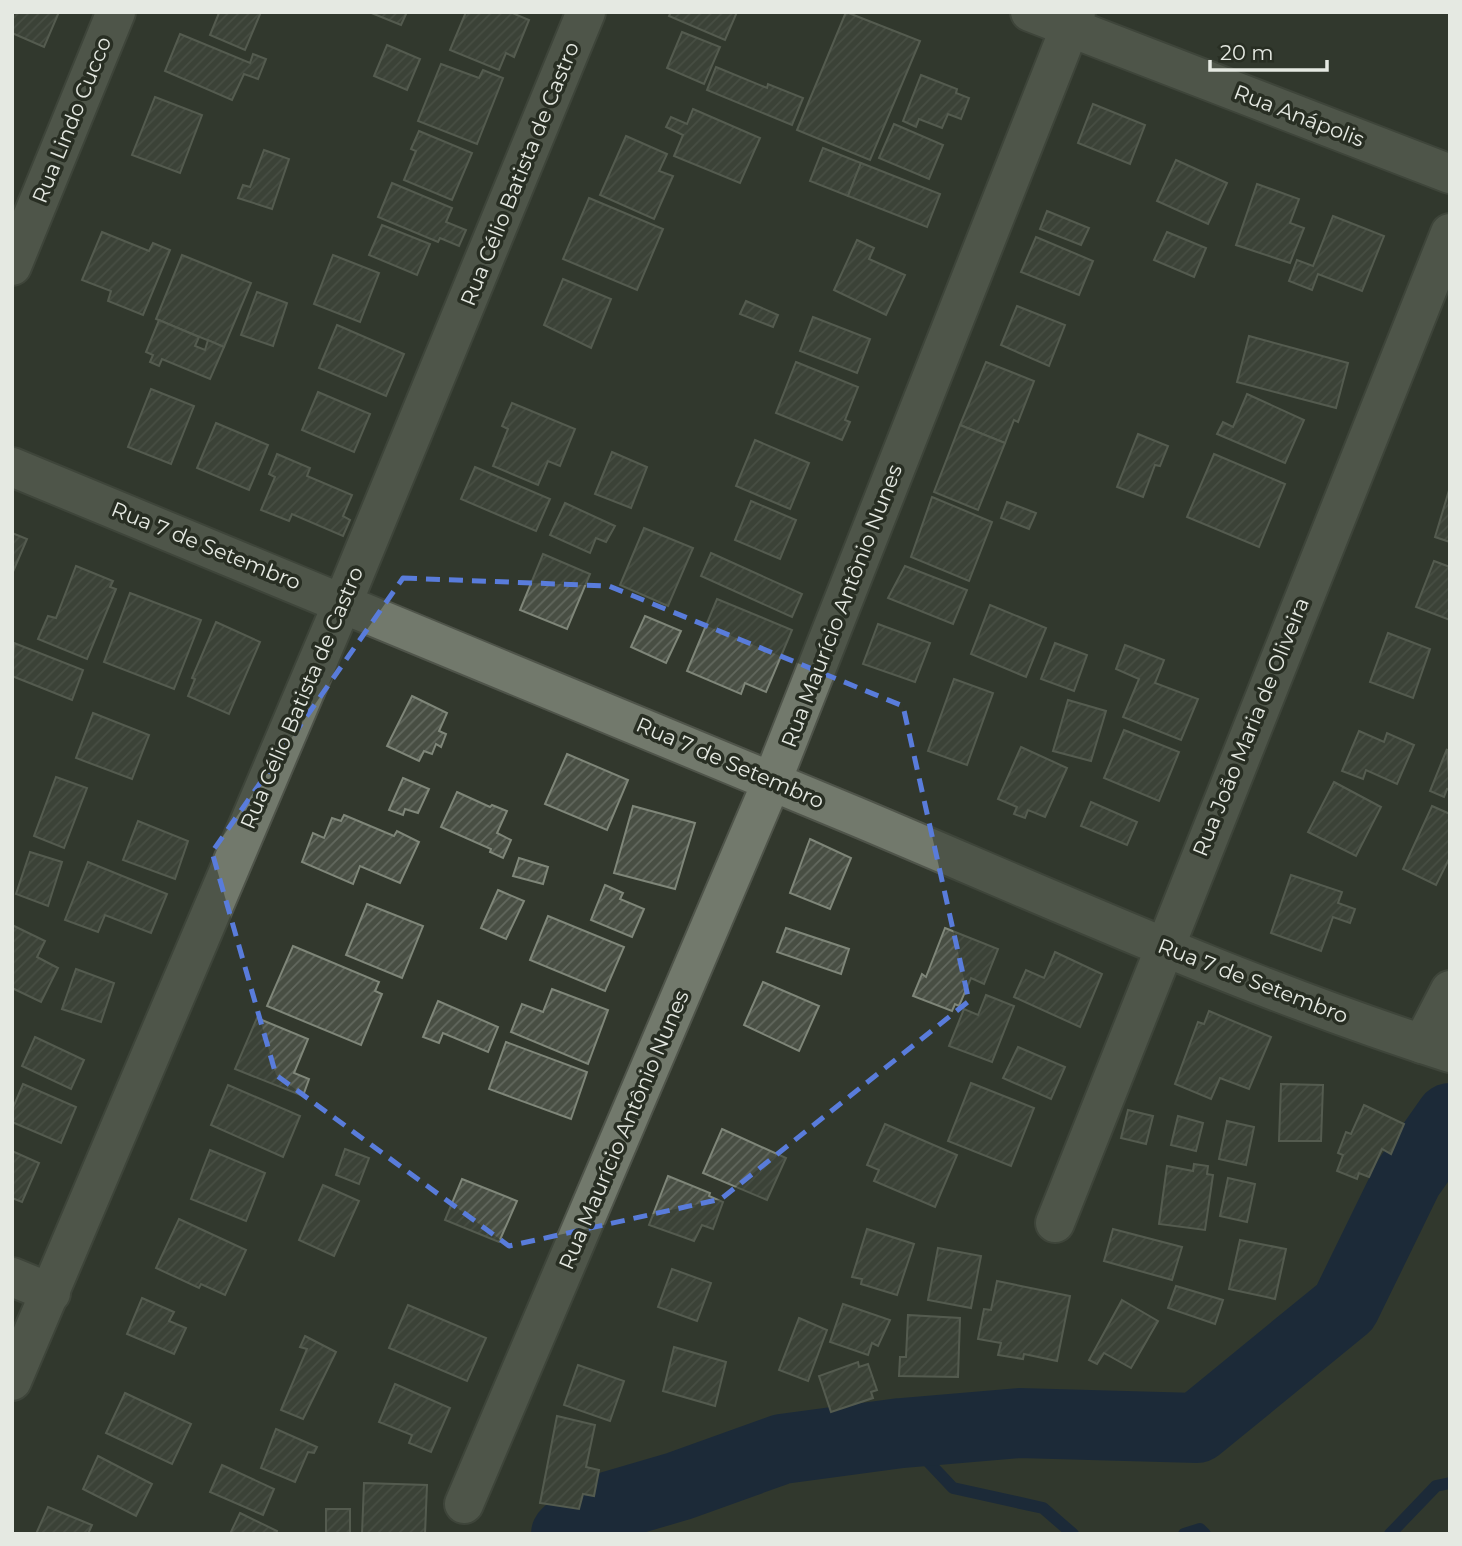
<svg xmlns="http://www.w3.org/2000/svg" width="1462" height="1546" viewBox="0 0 1462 1546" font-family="Montserrat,sans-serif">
  <defs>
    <pattern id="building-hatch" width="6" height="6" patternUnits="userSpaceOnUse" patternTransform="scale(1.75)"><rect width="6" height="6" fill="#484e43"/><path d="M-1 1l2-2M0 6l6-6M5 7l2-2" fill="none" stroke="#62685e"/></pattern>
  </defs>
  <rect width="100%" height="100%" fill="#32382d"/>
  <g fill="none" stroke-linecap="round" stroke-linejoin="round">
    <!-- stream -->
    <g stroke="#031a45" stroke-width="12">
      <polyline points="901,1433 953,1488 1043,1508 1073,1534"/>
      <polyline points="1184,1534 1200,1529 1205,1534"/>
      <polyline points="1390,1534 1436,1486 1450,1483"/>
    </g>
    <!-- river -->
    <polyline stroke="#031a45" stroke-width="70" points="566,1534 590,1512 679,1486 782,1449 901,1433 1019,1423 1197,1428 1345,1307 1408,1178 1450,1118"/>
  </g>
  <!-- building -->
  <g fill="url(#building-hatch)" stroke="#7f8679" stroke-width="2">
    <polygon points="12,12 59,12 44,47 12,33"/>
    <polygon points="216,12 261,12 245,50 210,35 219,13"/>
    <polygon points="369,12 407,12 401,25"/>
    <polygon points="466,12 510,12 529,20 514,57 506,53 499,70 450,50"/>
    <polygon points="671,12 737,12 725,40 669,16"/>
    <polygon points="846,12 920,41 870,160 797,130"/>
    <polygon points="682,32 720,47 704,84 667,68"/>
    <polygon points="180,34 250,63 253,54 266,59 258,79 244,74 232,100 165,71"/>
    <polygon points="387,45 420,59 407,90 374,76"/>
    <polygon points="441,64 479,78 483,70 503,78 477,144 418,121"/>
    <polygon points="716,67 767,88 768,84 803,98 792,125 707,90"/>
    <polygon points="921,75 957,89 956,93 969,98 961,119 948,114 942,128 919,119 916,127 903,121"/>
    <polygon points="155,97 202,115 180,173 132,155"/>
    <polygon points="1093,104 1145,125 1130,164 1078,143"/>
    <polygon points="693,109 760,138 740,183 674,156 683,135 666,127 671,117 687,124"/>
    <polygon points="894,124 943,145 929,179 879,158"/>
    <polygon points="419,131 472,153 452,200 404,180 416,151 411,149"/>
    <polygon points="626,136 667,154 659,171 673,176 654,219 600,195"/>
    <polygon points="823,148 861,163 848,196 810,181"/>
    <polygon points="264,150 289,159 272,209 238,198 243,185 250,187"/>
    <polygon points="1176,160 1227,183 1208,224 1157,201"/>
    <polygon points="861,163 940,194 927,227 848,196"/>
    <polygon points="392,183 452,208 446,222 466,230 459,246 440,238 438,242 378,217"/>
    <polygon points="1257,184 1299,199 1290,223 1304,228 1290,263 1236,245"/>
    <polygon points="589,198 663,229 637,290 563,259"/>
    <polygon points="1047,211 1089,228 1081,245 1040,229"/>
    <polygon points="1333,216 1384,236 1362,291 1318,274 1312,290 1289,281 1297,260 1313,266"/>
    <polygon points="382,225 430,244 417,275 369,255"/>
    <polygon points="102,232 149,251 153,243 170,250 143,315 108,301 111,291 82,280"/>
    <polygon points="1167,232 1206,248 1194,277 1154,260"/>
    <polygon points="1036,237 1093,261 1079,295 1021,272"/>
    <polygon points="857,240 874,248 869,259 905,275 886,315 834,290"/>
    <polygon points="182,255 251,283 224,347 156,319"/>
    <polygon points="333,255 379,273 360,322 314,304"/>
    <polygon points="563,279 611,299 591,348 544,325"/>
    <polygon points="257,292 287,303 273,346 241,335"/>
    <polygon points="746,301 778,315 773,327 740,314"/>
    <polygon points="1017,306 1065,325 1049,366 1001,345"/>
    <polygon points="813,317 870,339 857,373 800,351"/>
    <polygon points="159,320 199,337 195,346 205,350 208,340 224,347 210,379 162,359 159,366 150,362 153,355 146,352"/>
    <polygon points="337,325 404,354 386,396 319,368"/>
    <polygon points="1249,336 1348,363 1336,408 1237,382"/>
    <polygon points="796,362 858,387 845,420 850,422 842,440 776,413"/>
    <polygon points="986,362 1034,381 1018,422 1014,420 1005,443 960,425"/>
    <polygon points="151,389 194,406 171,464 128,447"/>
    <polygon points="318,392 370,414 354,452 302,430"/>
    <polygon points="1247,394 1304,420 1285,463 1217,434 1223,422 1233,427"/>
    <polygon points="512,403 575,429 560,466 548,461 538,485 493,466 508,429 502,426"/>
    <polygon points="216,423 268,445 249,490 197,468"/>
    <polygon points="960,425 1005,443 978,510 934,492"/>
    <polygon points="1138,434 1168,446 1160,466 1155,465 1143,497 1117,487"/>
    <polygon points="755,440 809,463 790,509 736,486"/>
    <polygon points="612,452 647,467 631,508 595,494"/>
    <polygon points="277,454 310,468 307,476 352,495 343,516 350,520 343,536 292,514 289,521 261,510 275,477 269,474"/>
    <polygon points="1214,454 1285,484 1259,547 1187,517"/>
    <polygon points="475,467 550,499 536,531 461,499"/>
    <polygon points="1450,487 1450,542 1435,537"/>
    <polygon points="932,497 992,522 969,581 911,557"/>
    <polygon points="751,501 796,520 780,559 735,540"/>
    <polygon points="1007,502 1036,513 1029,529 1001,518"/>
    <polygon points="565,503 615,526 606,542 596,538 590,553 550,535"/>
    <polygon points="644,528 693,548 668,606 620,585"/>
    <polygon points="12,533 27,539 12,574"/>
    <polygon points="711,553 802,594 792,617 701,576"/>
    <polygon points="543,554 590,574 567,629 520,610"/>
    <polygon points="1434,561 1450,567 1450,620 1416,607"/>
    <polygon points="76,566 113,581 110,587 116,589 87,659 38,639 48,616 56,618"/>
    <polygon points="905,566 967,590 953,624 888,598"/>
    <polygon points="130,593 201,620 174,689 104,662"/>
    <polygon points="717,599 792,630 766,692 745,683 741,694 687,671"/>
    <polygon points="990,605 1046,628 1026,677 971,654"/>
    <polygon points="645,616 681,631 666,663 631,647"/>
    <polygon points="216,622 260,642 229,714 188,696 195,679 192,678"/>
    <polygon points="878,624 930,643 915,682 863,664"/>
    <polygon points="1388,633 1430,649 1413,698 1370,682"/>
    <polygon points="14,643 83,670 72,700 12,676"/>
    <polygon points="1055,643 1087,655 1074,691 1041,679"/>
    <polygon points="1125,645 1164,660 1155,683 1198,699 1181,740 1123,717 1139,679 1116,669"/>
    <polygon points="954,679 993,693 967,765 928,751"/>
    <polygon points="412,696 447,713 439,731 446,734 441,747 436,744 432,754 424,751 419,761 387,746"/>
    <polygon points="1068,700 1106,711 1091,761 1053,751"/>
    <polygon points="93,713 149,735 132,779 76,758"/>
    <polygon points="1124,730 1179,752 1159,801 1104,778"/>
    <polygon points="1359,731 1384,742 1387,733 1414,745 1397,784 1366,770 1363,779 1342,771"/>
    <polygon points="1021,747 1067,768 1045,817 1028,810 1025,818 1014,814 1017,807 998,799"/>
    <polygon points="1447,749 1450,790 1447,789 1444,797 1430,791"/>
    <polygon points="567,754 628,780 607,830 545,804"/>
    <polygon points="56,777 87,788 64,848 34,836"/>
    <polygon points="403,778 429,789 418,813 405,809 403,815 389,810"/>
    <polygon points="1334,782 1381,807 1356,856 1308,832"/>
    <polygon points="457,792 490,807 492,805 507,811 497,833 511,840 503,858 490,852 491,849 441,827"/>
    <polygon points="1091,802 1137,822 1127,845 1081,826"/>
    <polygon points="633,806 695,823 675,889 614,873"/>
    <polygon points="1432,806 1450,814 1450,857 1436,885 1403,869"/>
    <polygon points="344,815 394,836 397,831 419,842 400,883 360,866 353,884 302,862 313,833 324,838 332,818 341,821"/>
    <polygon points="138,821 188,841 175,879 123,860"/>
    <polygon points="810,839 851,858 830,909 790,893"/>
    <polygon points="30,852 62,862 48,906 16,894"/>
    <polygon points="519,858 548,867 543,884 513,876"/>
    <polygon points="88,862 167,894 151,933 105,915 98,932 65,920"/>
    <polygon points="1291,875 1342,892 1338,903 1355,909 1350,923 1333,917 1321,951 1271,933"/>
    <polygon points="605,885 623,893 620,899 644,909 632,937 591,920"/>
    <polygon points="498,890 524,901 506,939 481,928"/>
    <polygon points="367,904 423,926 402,978 346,955"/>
    <polygon points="548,916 624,947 605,991 530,960"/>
    <polygon points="12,925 45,941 37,957 58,968 41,1002 12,988"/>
    <polygon points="786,928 849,949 841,974 777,952"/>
    <polygon points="945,928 998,949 984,984 971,978 959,1006 955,1004 952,1011 913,996 922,974 926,977"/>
    <polygon points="293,946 379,982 375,991 382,994 361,1045 267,1006"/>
    <polygon points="1055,952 1102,974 1080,1027 1014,997 1026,970 1044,978"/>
    <polygon points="76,969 114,983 101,1022 62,1009"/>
    <polygon points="763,982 819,1006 799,1051 744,1025"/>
    <polygon points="552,989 608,1010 588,1064 511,1032 522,1004 543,1012"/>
    <polygon points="986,995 1014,1006 992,1062 949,1046 964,1009 978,1015"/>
    <polygon points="438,1001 498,1027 488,1052 443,1033 439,1043 423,1037"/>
    <polygon points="1209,1011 1271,1037 1249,1089 1220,1078 1211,1099 1175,1084 1198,1022 1204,1024"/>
    <polygon points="257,1018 308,1039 294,1073 309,1079 303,1096 235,1069"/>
    <polygon points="35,1037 84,1060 71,1089 22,1066"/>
    <polygon points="506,1042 587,1072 571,1119 489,1089"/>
    <polygon points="1018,1047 1065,1067 1051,1099 1003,1078"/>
    <polygon points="971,1083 1034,1108 1011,1166 948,1141"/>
    <polygon points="23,1084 76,1107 61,1143 12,1122 12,1110"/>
    <polygon points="1281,1084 1323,1085 1321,1141 1279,1141"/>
    <polygon points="228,1085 300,1116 283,1157 211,1125"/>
    <polygon points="1364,1105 1404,1124 1391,1154 1382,1149 1369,1177 1359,1173 1357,1179 1337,1171 1343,1155 1338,1153 1346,1132 1351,1134"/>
    <polygon points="1128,1110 1153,1116 1146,1144 1121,1138"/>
    <polygon points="1178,1116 1203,1123 1196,1151 1171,1145"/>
    <polygon points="1227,1121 1254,1127 1246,1165 1219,1159"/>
    <polygon points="885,1124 957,1155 935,1207 874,1181 879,1170 867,1165"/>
    <polygon points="722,1129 786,1158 767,1200 703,1173"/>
    <polygon points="345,1149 369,1158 359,1184 336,1175"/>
    <polygon points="210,1150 265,1173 246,1221 191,1199"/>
    <polygon points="12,1151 39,1163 22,1202 12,1198"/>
    <polygon points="1194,1164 1208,1166 1207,1174 1213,1175 1205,1230 1159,1224 1167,1166 1193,1171"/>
    <polygon points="668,1176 710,1193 709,1196 723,1202 713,1229 702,1225 694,1241 649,1225"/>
    <polygon points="1228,1178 1255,1184 1247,1222 1220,1216"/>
    <polygon points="462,1179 517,1201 499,1242 445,1220"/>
    <polygon points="323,1185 359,1201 334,1256 299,1240"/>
    <polygon points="179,1219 246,1250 225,1295 201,1284 199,1288 156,1268"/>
    <polygon points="867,1229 914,1244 897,1295 861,1284 862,1279 852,1277"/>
    <polygon points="1113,1229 1182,1247 1172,1280 1104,1261"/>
    <polygon points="1240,1240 1286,1249 1275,1299 1229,1289"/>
    <polygon points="938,1248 981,1256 971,1308 928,1300"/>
    <polygon points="672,1269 711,1283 697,1321 658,1307"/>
    <polygon points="997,1281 1070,1296 1057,1361 1024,1354 1023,1359 998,1355 1001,1343 978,1339 984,1309 991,1310"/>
    <polygon points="1176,1286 1223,1300 1215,1324 1168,1308"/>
    <polygon points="142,1298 174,1312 169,1321 186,1328 174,1354 127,1334"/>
    <polygon points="1122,1300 1158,1321 1131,1368 1104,1353 1097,1364 1089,1360"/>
    <polygon points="843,1304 890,1320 878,1346 872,1343 868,1355 830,1342"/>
    <polygon points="408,1305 486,1338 467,1381 389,1348"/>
    <polygon points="908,1315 960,1318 958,1377 899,1376 900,1357 906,1357"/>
    <polygon points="799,1318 827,1330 808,1381 779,1370"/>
    <polygon points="305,1336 336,1352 303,1419 281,1410 307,1349 300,1347"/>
    <polygon points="674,1347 726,1362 715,1406 663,1391"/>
    <polygon points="858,1362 859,1367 868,1364 877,1390 871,1392 873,1398 831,1412 819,1376"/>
    <polygon points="578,1365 624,1381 610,1421 564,1405"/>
    <polygon points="395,1384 450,1408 431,1452 409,1443 412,1435 379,1422"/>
    <polygon points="125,1393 191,1424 172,1464 106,1433"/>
    <polygon points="557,1416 595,1425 586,1467 599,1470 594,1496 583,1494 579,1509 540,1503"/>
    <polygon points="276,1429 317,1447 314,1453 308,1452 295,1482 261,1468"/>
    <polygon points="98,1456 152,1484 136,1516 83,1489"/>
    <polygon points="222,1465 274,1489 263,1515 210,1492"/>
    <polygon points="364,1483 427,1485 425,1534 362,1534"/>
    <polygon points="48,1507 92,1525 88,1534 36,1534"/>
    <rect x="326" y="1509" width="24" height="25"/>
    <polygon points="240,1513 277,1531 276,1534 230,1534"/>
  </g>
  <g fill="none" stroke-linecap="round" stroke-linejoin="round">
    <!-- minor casing -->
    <g stroke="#4f544a" stroke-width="42">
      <g id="minor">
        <polyline points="1030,12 1450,174"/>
        <polyline points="12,266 116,12"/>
        <path d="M12 467C294 582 575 698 855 816 1052 899 1247 988 1450 1053"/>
        <polyline points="1422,1044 1450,990"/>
        <polyline points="1055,1223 1450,233"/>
        <polyline points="12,1277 51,1293"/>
        <polyline points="12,1381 343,602 586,12"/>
        <polyline points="464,1504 772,781 1076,12"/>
      </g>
    </g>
    <!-- minor -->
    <use href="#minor" stroke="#72796c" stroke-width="38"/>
  </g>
  <!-- marked area -->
  <path d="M0 0H1462V1546H0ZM403 578 609 586 903 706 969 1001 721 1199 509 1246 276 1075 212 852Z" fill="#32382d" fill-opacity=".55" fill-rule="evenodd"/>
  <path fill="none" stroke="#597cdb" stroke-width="5" stroke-dasharray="14 9" stroke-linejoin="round" d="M403 578 609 586 903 706 969 1001 721 1199 509 1246 276 1075 212 852Z"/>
  <g text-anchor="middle" stroke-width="7" stroke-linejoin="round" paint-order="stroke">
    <!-- street labels -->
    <g font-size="21" fill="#e5e9e2" stroke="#282e23">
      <text transform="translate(1299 116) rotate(21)" y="7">Rua Anápolis</text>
      <text transform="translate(72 120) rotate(-68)" y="7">Rua Lindo Cucco</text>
      <text transform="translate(520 174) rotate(-68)" y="7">Rua Célio Batista de Castro</text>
      <text transform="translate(206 546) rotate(22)" y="7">Rua 7 de Setembro</text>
      <text transform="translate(842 606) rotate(-69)" y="7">Rua Maurício Antônio Nunes</text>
      <text transform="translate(302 698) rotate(-67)" y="7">Rua Célio Batista de Castro</text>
      <text transform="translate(1251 727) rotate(-68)" y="7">Rua João Maria de Oliveira</text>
      <text transform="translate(730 763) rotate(23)" y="7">Rua 7 de Setembro</text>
      <text transform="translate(1253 981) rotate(21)" y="7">Rua 7 de Setembro</text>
      <text transform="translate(624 1130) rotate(-67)" y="7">Rua Maurício Antônio Nunes</text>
    </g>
  </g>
  <!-- border -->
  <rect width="1462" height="1546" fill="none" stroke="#e5e9e2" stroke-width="28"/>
  <!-- scale -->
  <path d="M1210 60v10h117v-10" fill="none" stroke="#e5e9e2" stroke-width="3.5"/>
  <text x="1220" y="60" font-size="21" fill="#e5e9e2" stroke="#282e23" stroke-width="5" paint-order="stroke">20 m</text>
</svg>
